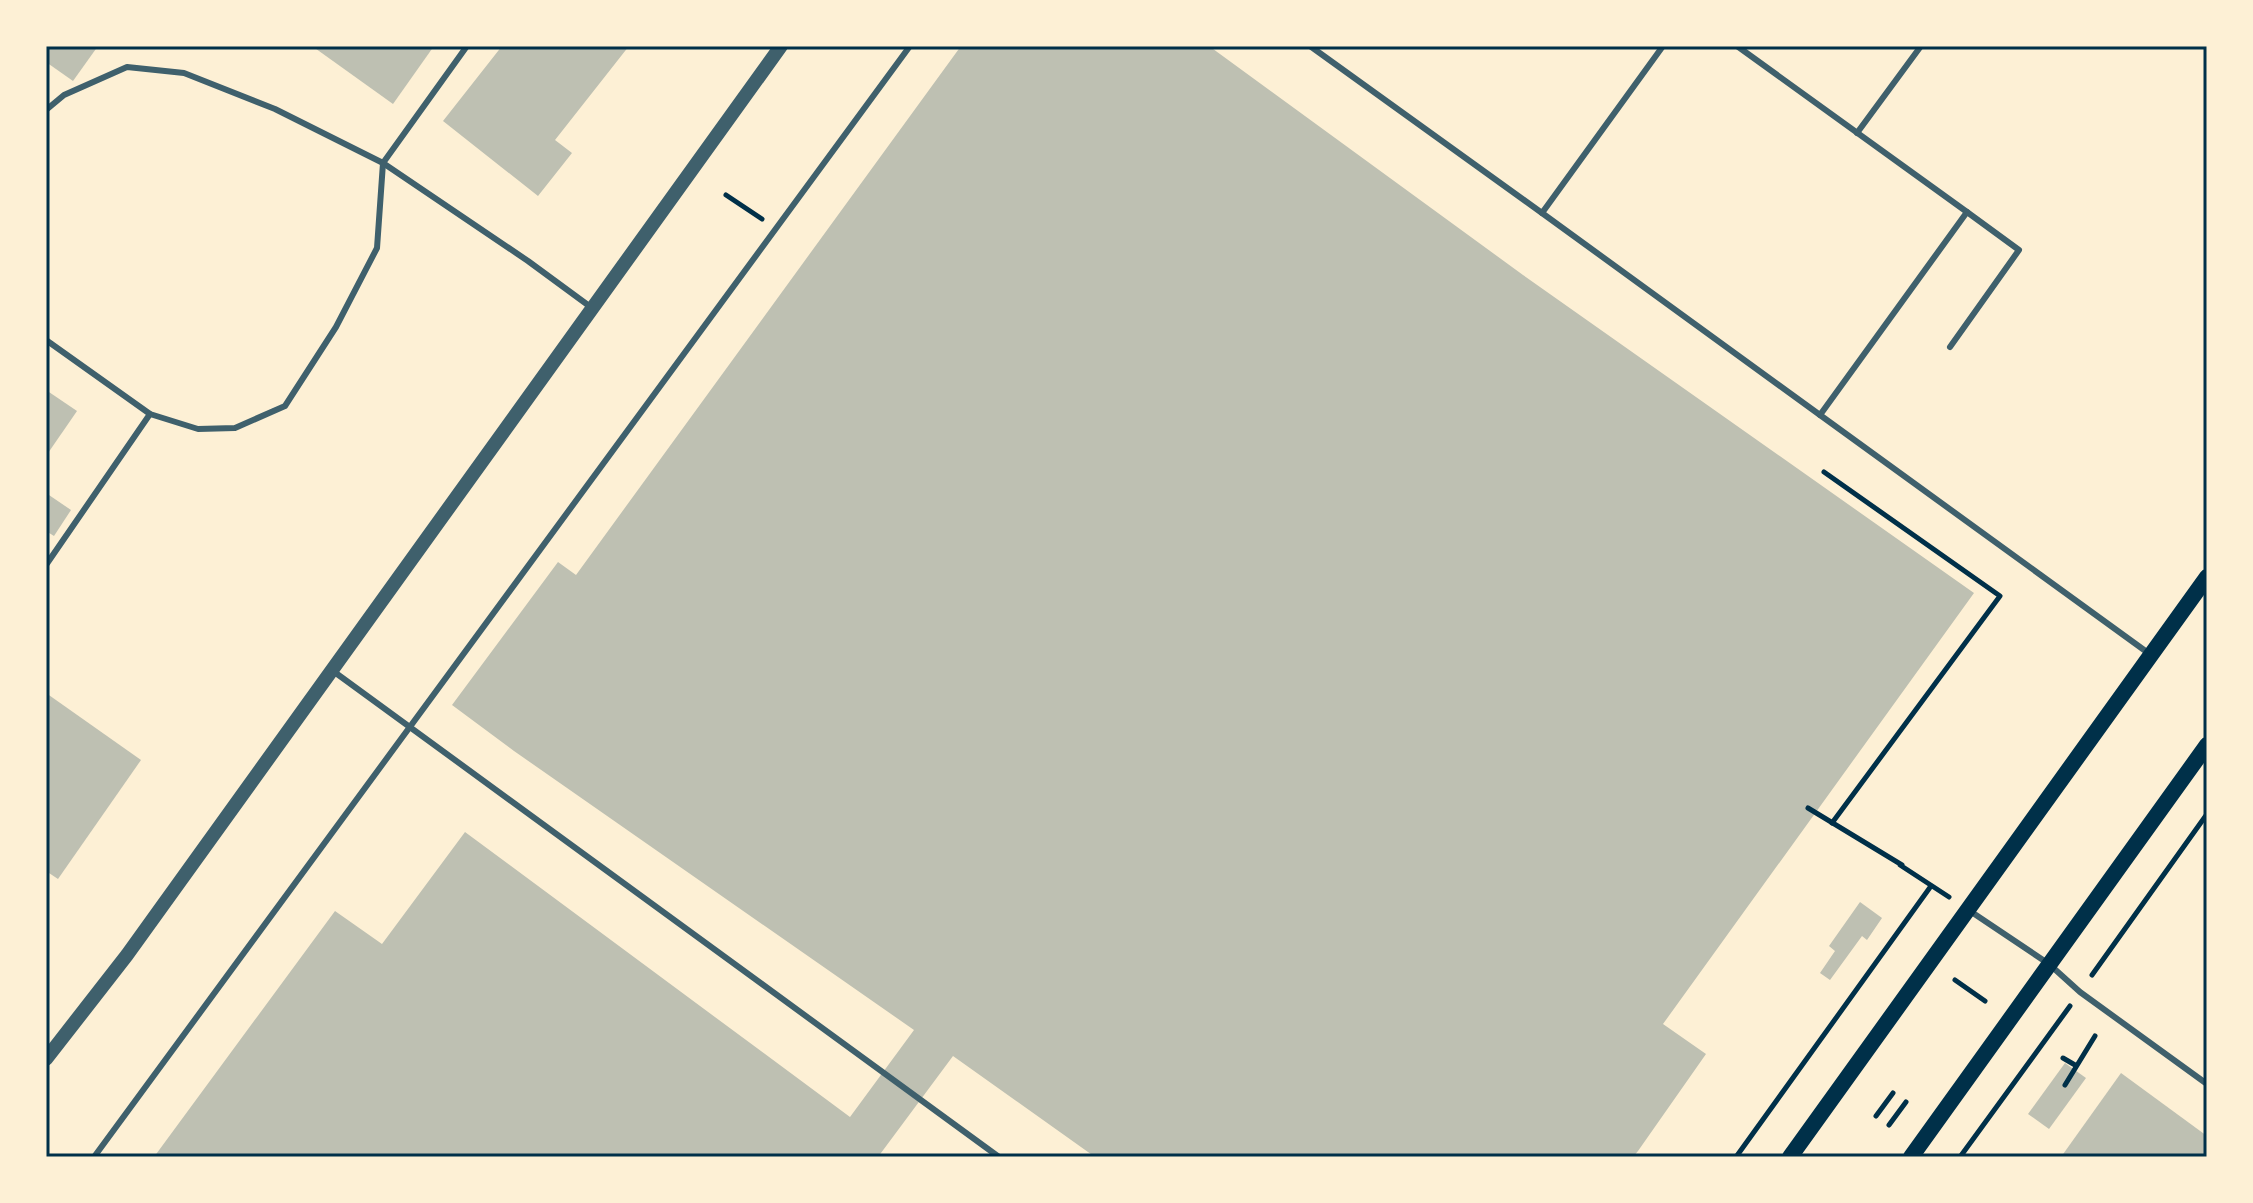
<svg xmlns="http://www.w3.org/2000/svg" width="2253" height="1203" viewBox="0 0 2253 1203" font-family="'IBM Plex Serif',serif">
  <rect width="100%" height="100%" fill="#fdf0d5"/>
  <!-- building -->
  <g fill="#bec0b2">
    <polygon points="46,46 98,46 73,81 46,62"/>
    <polygon points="312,46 434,46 393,104"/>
    <polygon points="502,46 629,46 555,140 572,153 538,196 443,121"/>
    <polygon points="961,46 1209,46 1523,275 1974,593 1663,1024 1706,1054 1638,1151 1633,1157 1095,1157 953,1056 878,1157 154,1157 335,911 382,944 465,832 850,1117 914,1030 514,751 452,705 558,562 576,575"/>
    <polygon points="46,390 77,411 46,456"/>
    <polygon points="46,493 71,510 54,536 46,531"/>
    <polygon points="46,693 141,760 58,879 46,871"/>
    <polygon points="1860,902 1882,918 1867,940 1862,936 1830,980 1820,973 1835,951 1829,946"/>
    <polygon points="2065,1063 2086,1078 2049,1129 2028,1114"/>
    <polygon points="2121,1073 2207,1136 2207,1157 2061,1157"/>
  </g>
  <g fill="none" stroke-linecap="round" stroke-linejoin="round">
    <!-- path -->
    <g stroke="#003049" stroke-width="5">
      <polyline points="726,195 762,219"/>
      <polyline points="1824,472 2000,596 1832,823"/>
      <polyline points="1808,808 1902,865 1900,865 1949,897"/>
      <polyline points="2092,975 2207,814"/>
      <polyline points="1955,980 1985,1001"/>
      <polyline points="2063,1058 2075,1065"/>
      <polyline points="2065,1085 2095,1036"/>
      <polyline points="1876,1116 1893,1093"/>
      <polyline points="1889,1125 1906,1102"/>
      <polyline points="1736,1157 1931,886"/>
      <polyline points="1960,1157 2070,1006"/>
    </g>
    <!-- service -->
    <g stroke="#3f606c" stroke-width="6">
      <polyline points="1310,46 1542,213 1663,46"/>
      <polyline points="46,110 64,95 127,67 184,73 275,109 383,163 528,261 592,308"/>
      <polyline points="1857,133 1921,46"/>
      <polyline points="1542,213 1820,415 1967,212 1737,46"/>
      <polyline points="46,340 150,414 198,429 235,428 285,406 336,327 377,248 383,163 467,46"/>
      <polyline points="1950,347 2019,250 1967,212"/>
      <polyline points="1820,415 2151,655"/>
      <polyline points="46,565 150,414"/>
      <polyline points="333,671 999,1157"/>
      <polyline points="1970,911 2049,964 2080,992 2207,1084"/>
      <polyline points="94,1157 910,46"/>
    </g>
    <!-- tertiary -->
    <polyline stroke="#3f606c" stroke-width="14" points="46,1059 127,955 781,46"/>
    <!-- secondary -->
    <g stroke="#003049" stroke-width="16">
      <polyline points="1790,1157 2207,577"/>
      <polyline points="1911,1157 2207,745"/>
    </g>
  </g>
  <!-- border -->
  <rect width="2253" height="1203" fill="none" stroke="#fdf0d5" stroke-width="96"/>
  <rect x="48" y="48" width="2157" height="1107" fill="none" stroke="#003049" stroke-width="3"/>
</svg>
